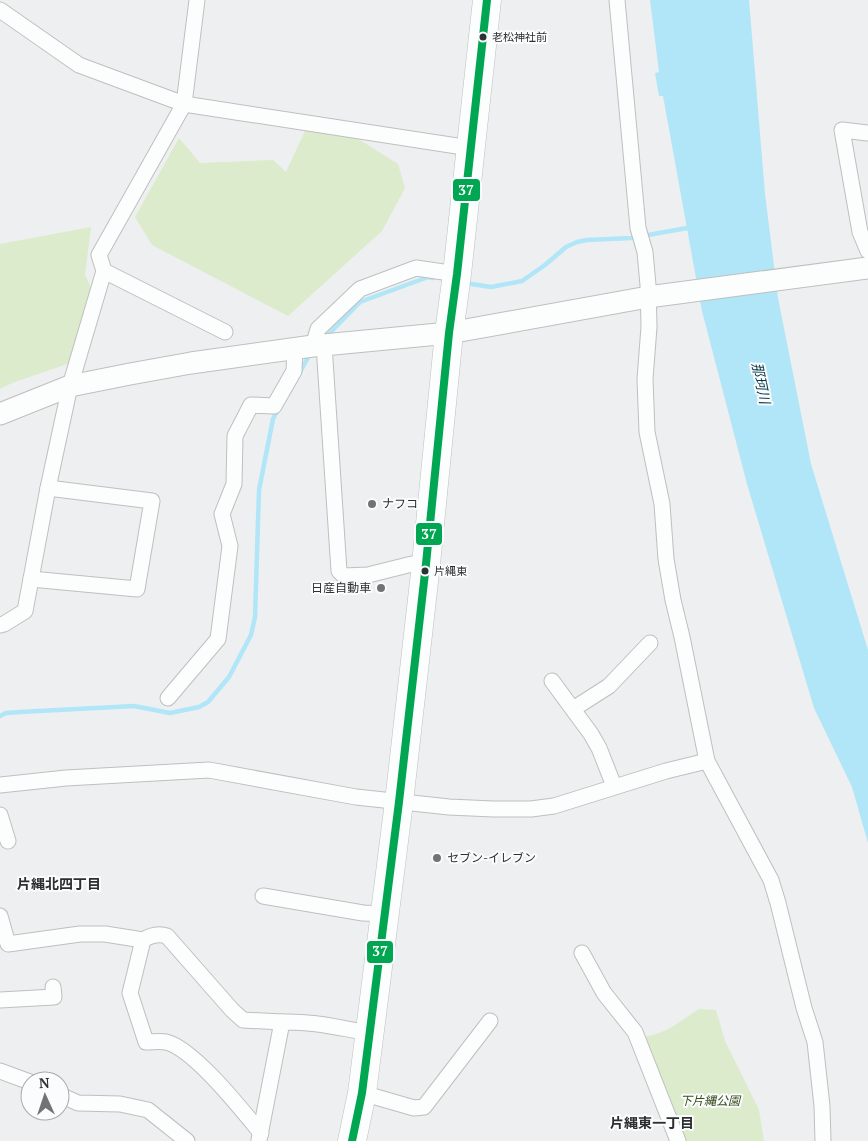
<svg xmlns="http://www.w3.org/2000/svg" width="868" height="1141" viewBox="0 0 868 1141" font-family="'PT Serif','Noto Sans JP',serif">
  <rect width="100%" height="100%" fill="#eeeff0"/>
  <!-- green -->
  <g fill="#dbebcb">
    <polygon points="305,131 347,132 398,164 405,188 382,231 288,316 152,245 135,217 179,138 200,163 273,160 286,172"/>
    <polygon points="91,227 85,275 92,290 73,362 12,383 0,389 0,244"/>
    <path d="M699 1009 716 1010 725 1041 759 1110 764 1141H684L643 1037C667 1034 680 1021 699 1009Z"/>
  </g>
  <!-- water -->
  <polygon fill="#b0e6f7" points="650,0 749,0 765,194 778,298 811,464 868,650 868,843 852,787 814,708 747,484 702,311 663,96 659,96 655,73 659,72"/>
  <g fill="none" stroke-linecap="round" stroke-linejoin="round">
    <!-- stream -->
    <g stroke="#b0e6f7" stroke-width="4.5">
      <polyline points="465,283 491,287 522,281 545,265 566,247 577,242 587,240 631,238 693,227"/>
      <polyline points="325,338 360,302 428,277 433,278"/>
      <polyline points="300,372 311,352"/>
      <polyline points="0,716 6,713 20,712 134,706 170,713 199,707 208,702 229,677 251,635 255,617 259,490 273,419 278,409"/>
    </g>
    <!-- street casing -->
    <g stroke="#bfbfc0" stroke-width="17">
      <g id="street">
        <polyline points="617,0 638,228 645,252 648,285 649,327 645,379 647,432 662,504 666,559 673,600 682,637 707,761 771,880 778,903 804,1008 815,1042 822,1106 823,1141"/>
        <polyline points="0,10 79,65 184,104 470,148"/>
        <polyline points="868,133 842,130 860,232 868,251"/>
        <polyline points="104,271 225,332"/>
        <polyline points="324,345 339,571 344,576 368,575 412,564 426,564"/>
        <polyline points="313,346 318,329 360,289 416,268 457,274"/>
        <polyline points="31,579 137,589 152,501 48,488"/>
        <polyline points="0,625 4,624 25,611 48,488 70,386 104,271 99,255 184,104 197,0"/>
        <polyline points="552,681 591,734 599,748 614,786"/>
        <polyline points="168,698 218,639 230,546 222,514 234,484 235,436 251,405 274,406 294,371 295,349"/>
        <polyline points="573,709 609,686 650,643"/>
        <polyline points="0,785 66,778 209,770 356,797 449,807 493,809 531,809 554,806 666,771 707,761"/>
        <polyline points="0,815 8,841"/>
        <polyline points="263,896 363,913 384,914"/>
        <polyline points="0,916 8,944 80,934 105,934 143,940"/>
        <polyline points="582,953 604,993 635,1032 678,1141"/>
        <polyline points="0,1000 54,997 53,987"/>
        <polyline points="0,1071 30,1082"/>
        <polyline points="362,1093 414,1108 424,1107 490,1021"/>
        <polyline points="60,1095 78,1103 120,1104 148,1110 187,1141"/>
        <path d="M261 1133C242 1110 193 1048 166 1042 160 1041 152 1042 146 1042L130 993 143 940C151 935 158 933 167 936L232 1010 243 1020 282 1022"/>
        <path d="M259 1140 282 1022C314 1021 339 1028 370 1033"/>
      </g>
    </g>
    <!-- secondary casing -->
    <g stroke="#bfbfc0" stroke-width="23">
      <polyline id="secondary" points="0,414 70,386 130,374 191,363 313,346 449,333 648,297 868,268"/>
    </g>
    <!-- highway casing -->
    <g stroke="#bfbfc0" stroke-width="29">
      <polyline id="highway" points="352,1141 362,1093 399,802 426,564 449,333 457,274 487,0"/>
    </g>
    <!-- street -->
    <use href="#street" stroke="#fcfdfd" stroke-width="15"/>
    <!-- secondary -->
    <use href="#secondary" stroke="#fcfdfd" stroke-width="21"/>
    <!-- highway -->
    <use href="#highway" stroke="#fcfdfd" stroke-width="28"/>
    <!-- bus-1 casing -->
    <g stroke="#fbfcfe" stroke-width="11">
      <polyline id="bus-1" points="352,1141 362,1093 399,802 426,564 449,333 457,274 487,0"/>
    </g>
    <!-- bus-1 -->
    <use href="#bus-1" stroke="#00a651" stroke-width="8"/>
  </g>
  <!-- markers -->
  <g fill="#2f3031" stroke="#fbfcfe" stroke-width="2">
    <circle cx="483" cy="37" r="4.5"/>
    <circle cx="425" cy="571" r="4.5"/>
  </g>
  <g fill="#727374" stroke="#fbfcfe" stroke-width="2">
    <circle cx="372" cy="504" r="5"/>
    <circle cx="381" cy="588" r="5"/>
    <circle cx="437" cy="858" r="5"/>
  </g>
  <g text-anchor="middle" stroke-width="4" stroke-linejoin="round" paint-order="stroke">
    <!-- bus labels -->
    <g font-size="11" fill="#2f3031" stroke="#fbfcfe" text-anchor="start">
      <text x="492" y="41">老松神社前</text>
      <text x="434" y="575">片縄東</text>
    </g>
    <!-- poi labels -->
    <g font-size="12" fill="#2f3031" stroke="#fbfcfe" text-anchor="start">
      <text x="382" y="508">ナフコ</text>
      <text x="371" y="592" text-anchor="end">日産自動車</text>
      <text x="447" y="862">セブン-イレブン</text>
    </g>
    <!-- park labels -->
    <g font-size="12" font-style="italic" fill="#374c19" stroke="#fbfcfe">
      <text x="710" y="1105">下片縄公園</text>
    </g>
    <!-- water labels -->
    <g font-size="14" font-style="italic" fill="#083845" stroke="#fbfcfe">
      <text transform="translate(761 383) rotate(78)" y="5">那珂川</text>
    </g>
    <!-- neighbourhood labels -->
    <g font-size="14" font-weight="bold" fill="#2c2e2f" stroke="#fbfcfe">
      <text x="59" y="889">片縄北四丁目</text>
      <text x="652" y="1128">片縄東一丁目</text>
    </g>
  </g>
  <g stroke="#fbfcfe" stroke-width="2">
    <rect x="452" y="178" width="29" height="24" rx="5" fill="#00a651"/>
    <rect x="415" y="522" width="28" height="24" rx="5" fill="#00a651"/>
    <rect x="366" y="940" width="28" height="24" rx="5" fill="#00a651"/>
  </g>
  <g font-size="14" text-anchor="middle" font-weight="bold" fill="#fff">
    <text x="466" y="195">37</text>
    <text x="429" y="539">37</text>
    <text x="380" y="956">37</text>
  </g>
  <!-- north arrow -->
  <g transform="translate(45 1096) rotate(357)"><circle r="24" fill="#fbfcfe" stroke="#a9aaac"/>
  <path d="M0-4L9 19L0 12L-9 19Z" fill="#727374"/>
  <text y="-8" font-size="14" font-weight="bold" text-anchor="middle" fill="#2f3031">N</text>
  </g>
</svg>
